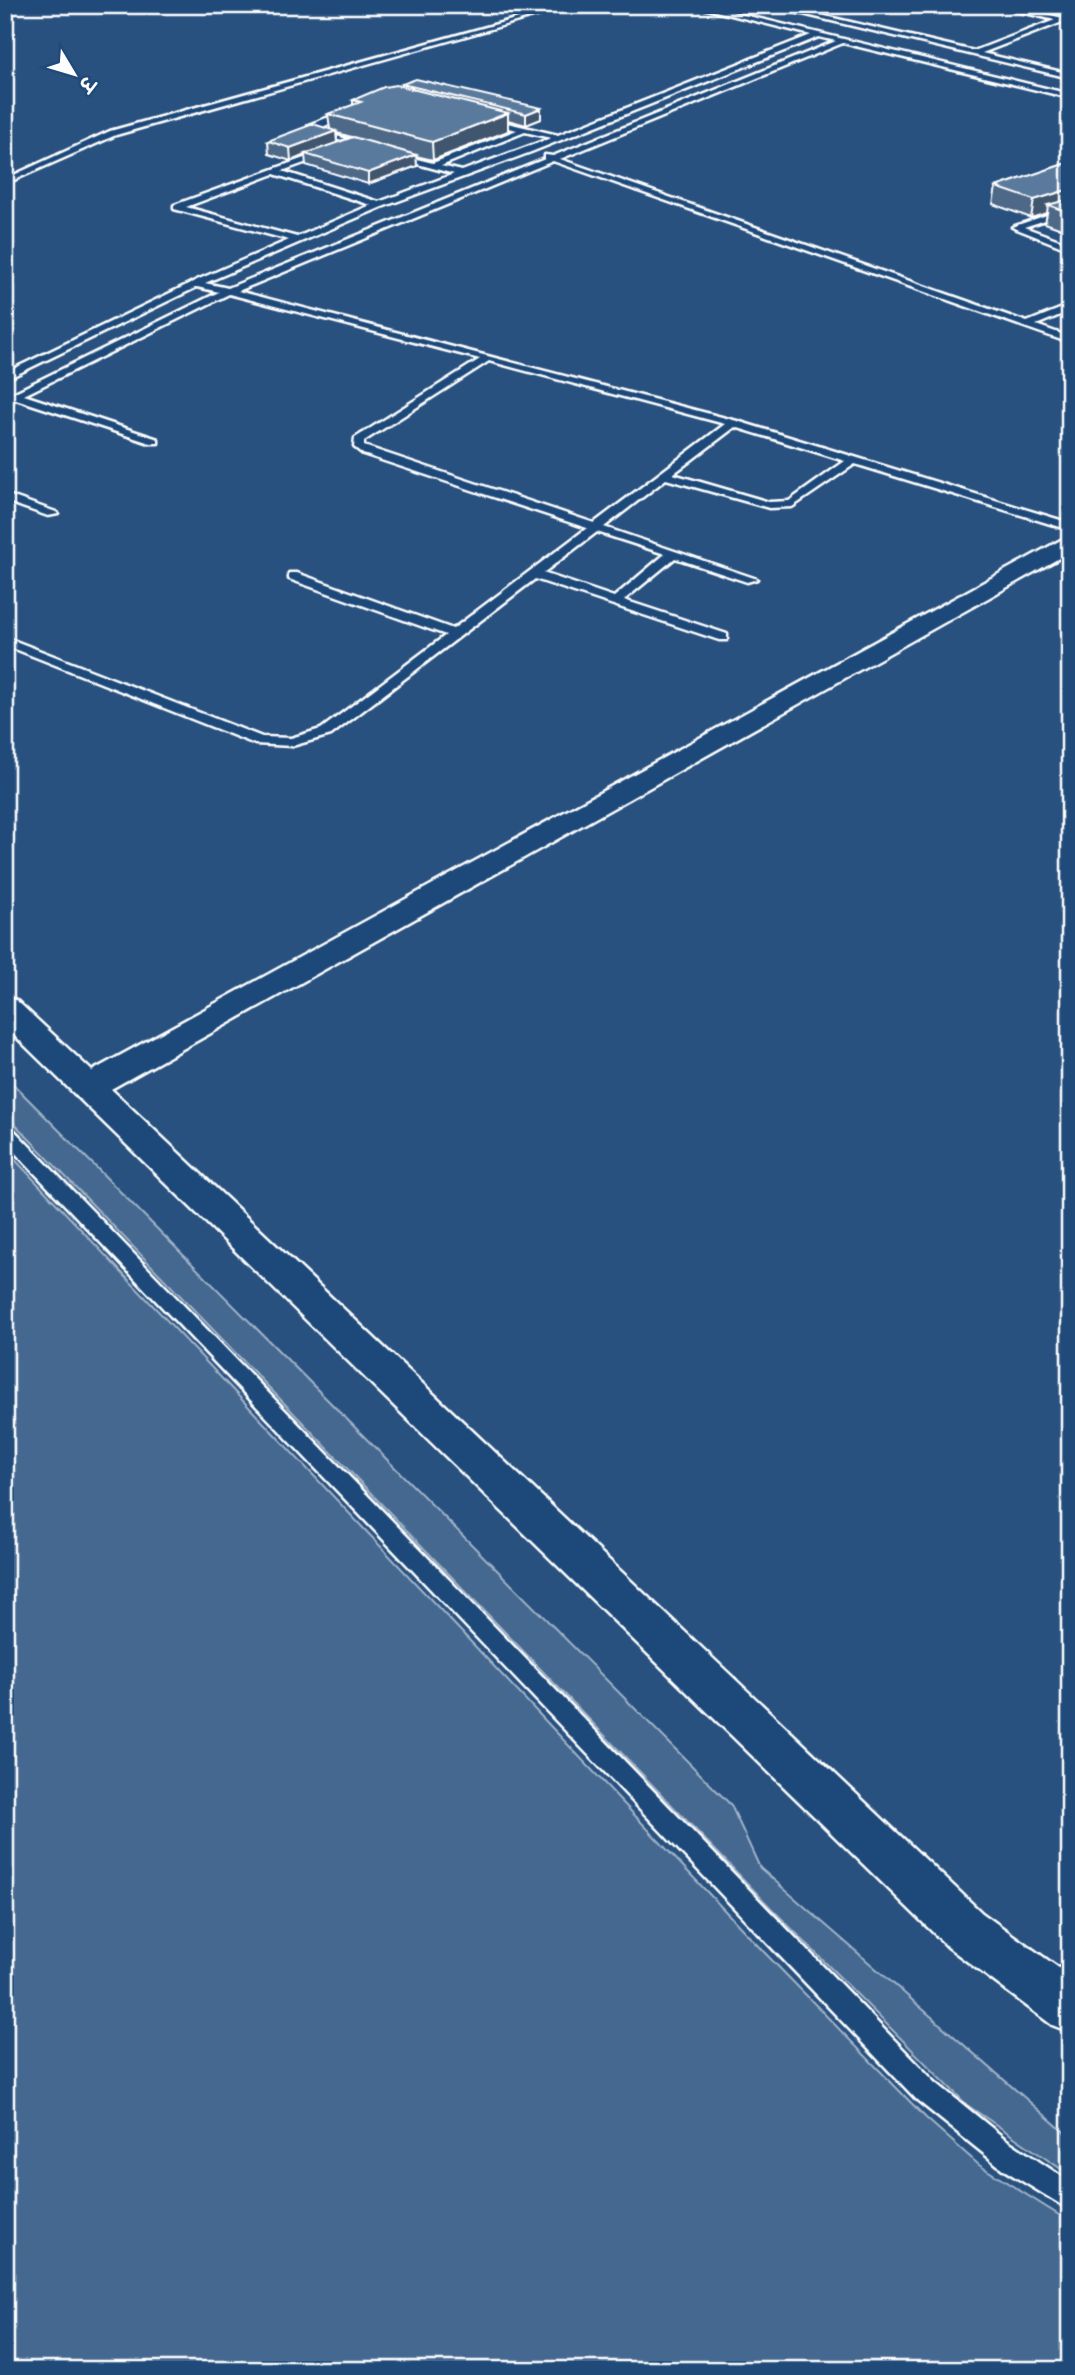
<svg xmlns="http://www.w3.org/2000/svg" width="1075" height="2375" viewBox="0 0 1075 2375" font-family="'Balsamiq Sans','Playpen Sans Deva',sans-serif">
  <rect width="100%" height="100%" fill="#28517f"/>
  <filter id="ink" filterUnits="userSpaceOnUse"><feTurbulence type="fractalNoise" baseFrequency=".0143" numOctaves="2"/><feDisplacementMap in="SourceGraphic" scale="14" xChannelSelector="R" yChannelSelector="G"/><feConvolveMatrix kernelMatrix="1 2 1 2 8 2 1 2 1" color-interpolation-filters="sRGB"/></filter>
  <g filter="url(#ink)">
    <!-- green -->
    <g fill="#446890" stroke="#a2b4c8" stroke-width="2">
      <polygon points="5,1076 731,1805 760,1868 1070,2137 1070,2175 967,2105 773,1910 5,1114"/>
      <polygon points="5,1149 762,1950 926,2118 979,2165 1070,2222 1070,2370 5,2370"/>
    </g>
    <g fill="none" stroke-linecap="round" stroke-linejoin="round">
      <!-- lane casing -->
      <g stroke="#fff" stroke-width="5">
        <g id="lane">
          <path d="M507 5C519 5 530 12 541 12 553 11 563 5 575 5L116 135 5 184V179L110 131 533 14Z"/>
          <path d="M691 5H703L1070 94V98L843 43 560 159 1027 322 1070 305V311L1036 325 1070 337V343L553 161 238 291 737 421 1070 523V530L855 464 792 507 769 508 666 479 604 527 757 579 747 582 675 558 624 600 727 634V640H719L535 579 331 735 292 746 255 744 5 645V637L262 737 291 738 321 729 446 635 289 579V573H297L453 629 587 528 363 454 354 447 355 438 480 359 229 294 24 395 158 439V443H150L16 399 5 404V397L219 292 197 287 5 380V373L197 280 289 240 174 209V205L329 149 332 153 282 171 379 202 454 174 392 157V153L433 163 517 130 483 122 486 118 558 135 811 35ZM819 37 836 41 553 156 545 155V159L228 288 205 283 382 207 531 152ZM525 132 551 138 462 171 441 166ZM274 174 371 205 297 237 186 207ZM489 361 725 424 594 523 364 446V441ZM735 427 845 461 789 501 769 502 673 474ZM597 532 665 554 614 597 543 573Z"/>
          <polygon points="765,5 778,5 974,51 1055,20 992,5 1005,5 1063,18 1065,21 982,53 1070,74 1070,78"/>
          <polygon points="348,110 355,112 316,130 367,145 367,149 308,131 308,125"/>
          <polygon points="1070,207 1070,212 1024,227 1070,244 1070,250 1012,227"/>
          <polygon points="5,494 56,512 58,514 48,516 5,501"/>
          <polygon points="5,1125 11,1127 935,2082 1004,2138 1070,2182 1070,2210 1004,2170 917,2100 5,1142"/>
        </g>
      </g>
      <!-- street casing -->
      <g stroke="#fff" stroke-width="5">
        <polygon id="street" points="1070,535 1070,552 111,1089 982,1913 1070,1976 1070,2032 1052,2025 948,1947 5,1026 5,997 16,1000 92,1071"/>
      </g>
      <!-- lane -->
      <use href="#lane" fill="#1f4a7a" fill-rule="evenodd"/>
      <!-- street -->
      <use href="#street" fill="#1f4a7a" fill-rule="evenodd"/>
    </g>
    <!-- wall -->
    <g fill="#4d6987" stroke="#fff" stroke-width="2" fill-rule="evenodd">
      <path d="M402 84 541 108V119L526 125 508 120V131L433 160 416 156 417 166 368 184 306 165 305 155 291 161 269 154 268 141 330 129 328 114 353 105V100L402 87ZM337 133 352 137 337 142Z"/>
      <polygon points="1070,162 1070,232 1045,223 1047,213 1031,218 993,204 996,187"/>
    </g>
    <!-- shaded-wall -->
    <g fill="#3f556e" stroke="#fff" stroke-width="2">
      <polygon points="541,108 541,119 526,125 526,114"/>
      <polygon points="508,113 508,131 433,160 432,142"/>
      <polygon points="336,131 337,143 305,154 305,155 291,161 290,148"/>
      <polygon points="416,155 417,166 368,184 368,173"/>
      <polygon points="1070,189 1070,205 1048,205 1047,213 1031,218 1034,200"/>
    </g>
    <!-- building -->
    <g fill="#5a7a9d" stroke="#fff" stroke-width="2">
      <polygon points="416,79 541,108 526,114 402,84"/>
      <polygon points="396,85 508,113 432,142 328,114 361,102 353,100 384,87"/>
      <polygon points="313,124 336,131 290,148 268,141"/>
      <polygon points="353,137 416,155 368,173 305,154"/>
      <polygon points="1070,162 1070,189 1034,200 996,187"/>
      <polygon points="1070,199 1070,213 1048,205"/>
    </g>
  </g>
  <!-- margin -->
  <rect width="1075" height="2375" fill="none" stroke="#1f4a7a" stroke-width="28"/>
  <rect x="14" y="14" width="1047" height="2347" fill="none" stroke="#fff" stroke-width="2.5" filter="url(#ink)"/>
  <!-- north arrow -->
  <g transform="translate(74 74) rotate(128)" stroke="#1f4a7a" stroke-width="5" paint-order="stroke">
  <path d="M0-5L12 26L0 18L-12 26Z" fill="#ffffff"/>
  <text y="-10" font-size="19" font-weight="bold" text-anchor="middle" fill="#ffffff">उ</text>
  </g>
</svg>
